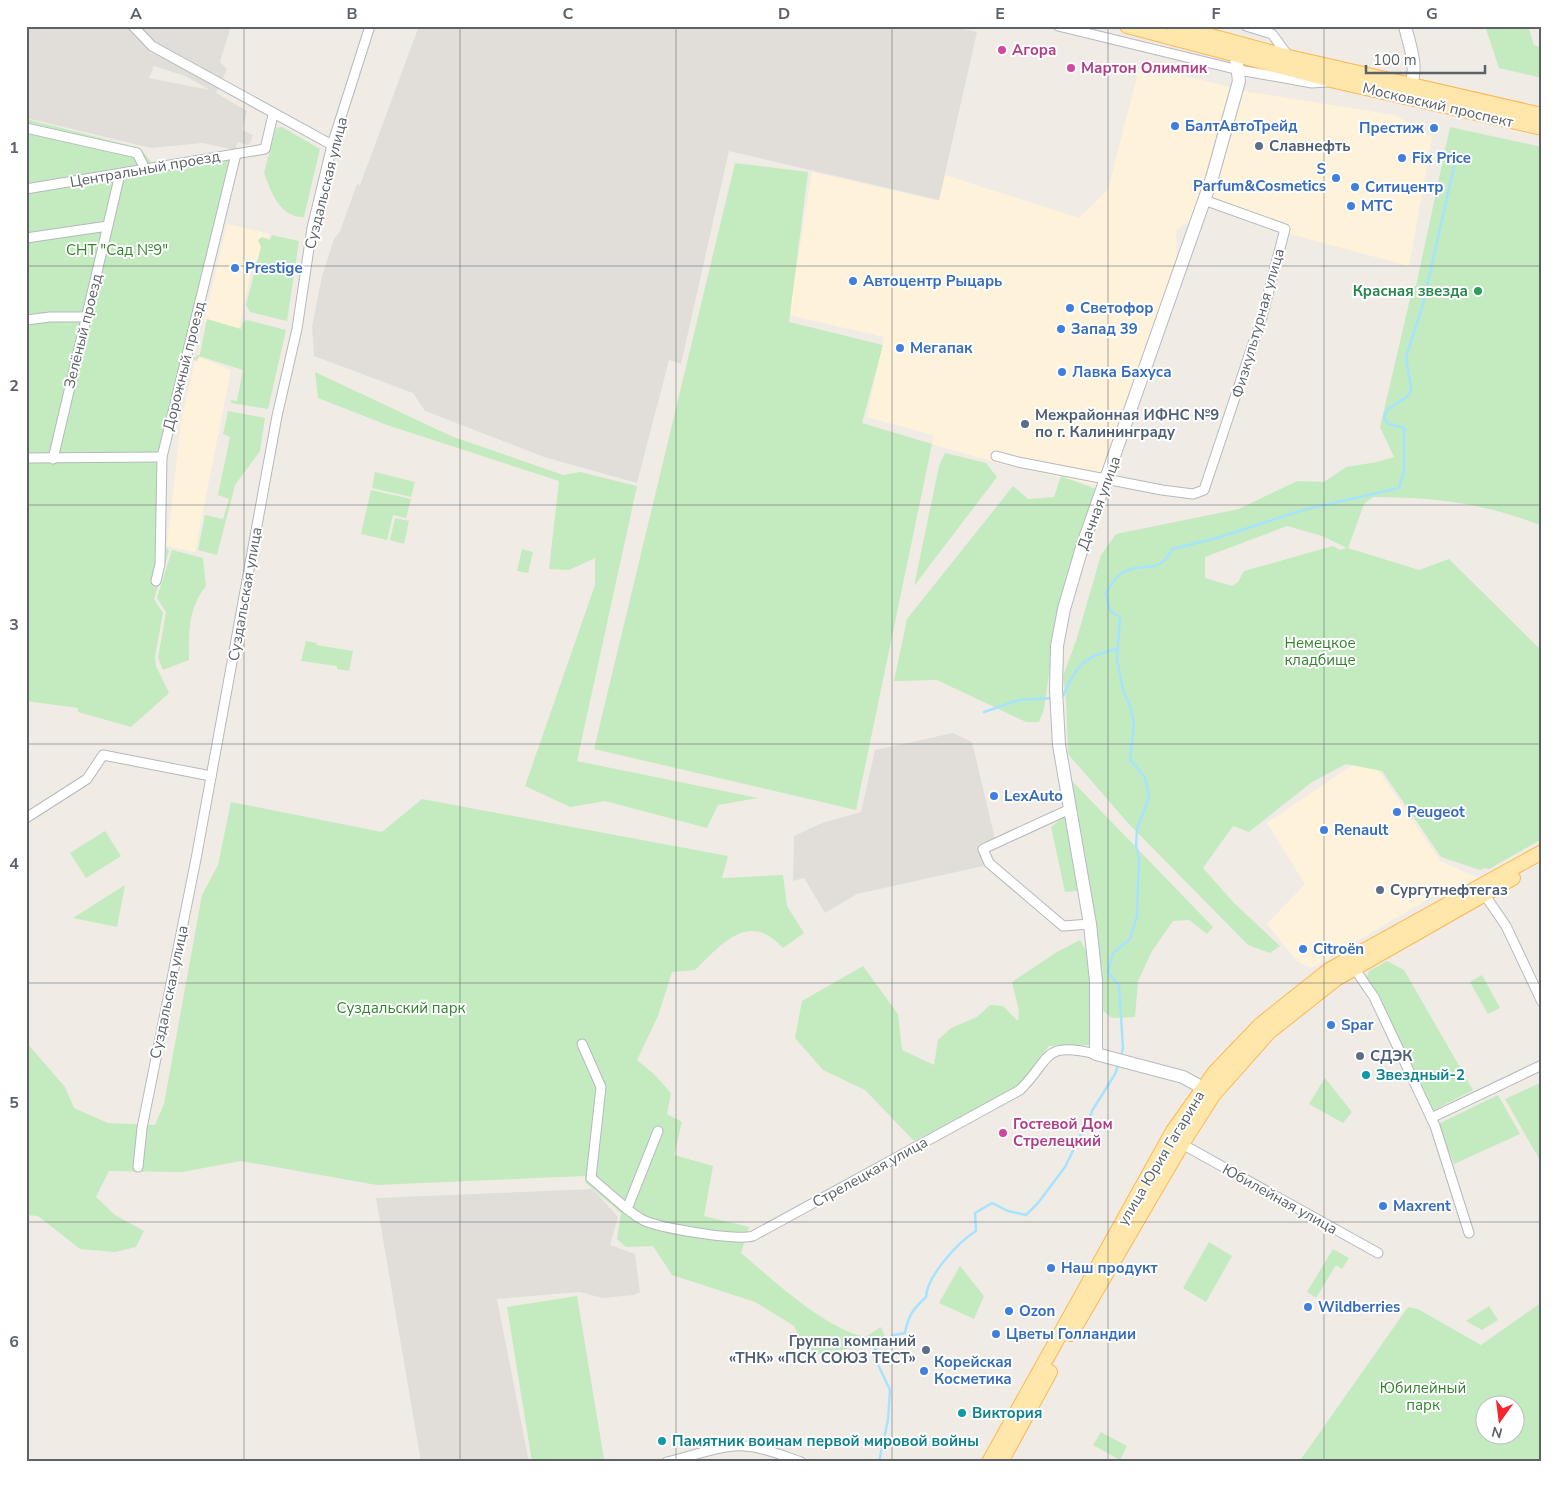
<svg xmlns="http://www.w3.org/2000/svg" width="1568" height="1488" viewBox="0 0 1568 1488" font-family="'Nunito Sans',sans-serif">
  <rect width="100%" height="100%" fill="#f0ece5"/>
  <!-- commercial -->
  <g fill="#fff2db">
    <polygon points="1140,65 1249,92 1395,115 1432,137 1409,266 1275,230 1209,207 1176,230 1177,269 1104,487 1001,464 932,444 933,435 867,417 884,337 789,315 812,172 939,201 945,175 1079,218 1108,190"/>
    <polygon points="227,224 270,234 251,271 238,334 204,321"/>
    <polygon points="196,356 231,370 195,552 167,546 181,422"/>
    <polygon points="1357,762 1373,766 1380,773 1440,861 1480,879 1461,889 1452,885 1311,968 1298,962 1267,924 1305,884 1267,823"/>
  </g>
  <!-- industrial -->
  <g fill="#e1ded9" fill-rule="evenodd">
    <path d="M26 26H231L220 62 227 69 216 93 247 111 242 130 253 135 250 143 247 145 238 142 235 150 203 143 151 148 26 118ZM154 66 185 76 210 90 149 78Z"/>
    <polygon points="419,26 951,26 977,32 939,200 729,151 681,364 669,360 637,483 544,457 425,411 413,393 314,356 312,326 322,276 334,239 340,231 357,184 360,185"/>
    <polygon points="953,733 972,742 995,839 978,844 988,865 857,894 825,913 804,878 793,881 794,836 822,823 861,812 875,750"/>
    <polygon points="593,1189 618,1217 610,1245 635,1254 640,1292 634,1295 602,1298 580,1292 497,1299 529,1462 421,1462 376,1198"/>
  </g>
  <!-- green -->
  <g fill="#c4eabf" fill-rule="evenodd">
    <polygon points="1485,26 1528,26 1534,45 1542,47 1542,78 1499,68"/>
    <polygon points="26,119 140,148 151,162 232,157 160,480 159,537 169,551 154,599 163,613 155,656 156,666 169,693 131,727 78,712 78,708 26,701"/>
    <path d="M282 127 320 149 304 217C280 218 271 192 264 173L276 128Z"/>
    <path d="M1450 127 1542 147V526C1485 503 1433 497 1373 497L1364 504 1348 548 1419 570 1449 559 1542 651V839L1489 869 1485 868 1480 870 1441 857 1382 771 1346 764 1312 782 1249 832 1233 826 1203 868 1234 903 1280 946 1270 953 1248 945 1128 823 1068 754 1066 699 1063 676 1076 641 1055 633 1044 709 1039 722H1026L937 680 894 681 907 619 1013 486 1028 499 1054 497 1061 476 1096 489 1055 633 1076 641 1101 555 1116 534 1239 509 1297 481 1324 482 1346 467 1377 462 1394 457 1380 427 1413 286H1416ZM1287 526 1322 536 1347 548 1340 550 1333 546 1244 571 1238 582 1232 586 1205 578V557Z"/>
    <polygon points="735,163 808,172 789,322 883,345 862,423 932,444 856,810 594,749"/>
    <polygon points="272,235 299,241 287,321 250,312 246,305 261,247 258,240 262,237 270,240"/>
    <polygon points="207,319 241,329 243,322 247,320 286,330 268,409 231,403 231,400 237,401 243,370 199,356 197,361 192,359 200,354"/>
    <polygon points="315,372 451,436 563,475 580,472 637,486 577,761 758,798 718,805 707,828 605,801 570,807 525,786 595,585 595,558 569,570 549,569 559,481 387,425 318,398"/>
    <polygon points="228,411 265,418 260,451 235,485 217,555 198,550 205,515 223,519 229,499 218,495 230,437 223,434"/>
    <polygon points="945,453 986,463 997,477 914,586 939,466"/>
    <polygon points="375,472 415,482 411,497 372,488"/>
    <polygon points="371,490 411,499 406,518 393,515 387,540 361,534"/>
    <polygon points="395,518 409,521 404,544 390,540"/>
    <polygon points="522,549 533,552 528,573 517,571"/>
    <path d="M172 550 203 558 206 586C188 608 189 632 189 660L163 670 158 658 166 612 157 598Z"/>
    <polygon points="306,641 317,643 316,645 353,651 349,671 337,669 337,666 301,661"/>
    <polygon points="1072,781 1213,927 1207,934 1189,920 1173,921 1152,951 1138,981 1135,1017 1112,1018 1102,1010 1091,1016 1089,1045 1049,1046 1019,1086 914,1141 865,1090 823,1070 795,1038 802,1001 863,966 898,1014 902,1050 934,1065 938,1040 951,1028 977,1017 990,1005 1003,1006 1018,1021 1019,1011 1012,982 1057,952 1080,940 1088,954 1088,890 1065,892 1051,827 1075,808"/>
    <path d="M422 799 728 856 722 878 783 875 787 906 804 933 783 948C749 910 722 944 695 970L672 972 658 1016 637 1060 654 1074 671 1093 667 1114 682 1122 674 1155 713 1166 704 1216 749 1227 741 1253C773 1280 824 1328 865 1337L881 1327 890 1348 863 1346 809 1356 794 1326 755 1302 672 1275 653 1246 626 1247 617 1239 621 1213 585 1182V1176L377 1185 241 1161 182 1172 109 1171 96 1197 115 1215 144 1231 136 1247 115 1252 80 1249 38 1216 26 1215V1042L65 1087 74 1108 108 1123 155 1125 164 1104 202 895 218 865 231 802 382 832Z"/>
    <polygon points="105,831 121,856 86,878 70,853"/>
    <polygon points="125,885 117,927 73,918"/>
    <polygon points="1387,961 1404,970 1473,1090 1430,1112 1365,981 1369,971"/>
    <polygon points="1482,975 1500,1008 1488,1014 1470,982"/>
    <polygon points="1325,1078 1352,1112 1343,1123 1309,1104"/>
    <polygon points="1542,1082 1542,1164 1505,1099"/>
    <polygon points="1498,1095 1520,1134 1454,1164 1438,1124"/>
    <polygon points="1209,1242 1232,1256 1206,1302 1183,1288"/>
    <polygon points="1333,1249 1349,1258 1342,1269 1336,1265 1316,1298 1307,1292"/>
    <polygon points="960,1266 984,1296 974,1319 939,1303"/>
    <polygon points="577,1296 604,1459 588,1462 532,1462 507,1307"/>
    <path d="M1542 1302V1462H1299L1408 1307 1418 1309 1481 1345ZM1486 1406H1516V1436H1486Z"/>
    <polygon points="1489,1306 1498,1320 1482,1330 1466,1321"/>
    <polygon points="1101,1432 1127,1446 1120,1460 1093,1445"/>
  </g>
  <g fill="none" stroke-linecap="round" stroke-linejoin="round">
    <!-- stream -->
    <g stroke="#a6e3ff" stroke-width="2.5">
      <path d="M1060 696H1063C1076 665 1084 656 1117 649"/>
      <polyline points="984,712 1019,700 1053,698"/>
      <path d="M1121 1056 1123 1048 1119 986 1108 972 1113 953 1130 939 1137 916 1139 859 1136 846 1137 829 1149 797 1145 777 1130 760 1134 725 1131 709 1123 690 1117 659 1120 617 1110 611 1106 593C1110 587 1114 578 1121 574 1140 560 1159 577 1172 549L1217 538 1303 510 1399 488 1404 471V428L1387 423 1384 417 1387 410 1409 395 1411 389 1406 357 1422 308 1456 158"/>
      <path d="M879 1462 888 1420 890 1390 872 1352 894 1335 905 1333C908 1316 913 1309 926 1297 927 1276 958 1242 976 1231L975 1213 992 1203 1008 1211 1026 1215 1038 1203 1065 1167 1081 1134 1087 1126 1092 1111 1115 1074 1119 1063"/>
    </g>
    <!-- street casing -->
    <g stroke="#b5b9bd" stroke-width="11">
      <g id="street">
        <polyline points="133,26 152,46 332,145"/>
        <polyline points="1058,26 1239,70 1312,83 1327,82"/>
        <polyline points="1246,26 1272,34 1289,57"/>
        <polyline points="26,128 137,153 145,169"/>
        <polyline points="26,189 265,149 273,115"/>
        <polyline points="26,238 108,226"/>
        <polyline points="26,320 50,317 86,317"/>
        <polyline points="996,456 1018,462 1162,490 1193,494 1204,490 1262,317 1285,229 1204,200"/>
        <polyline points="26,458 162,457"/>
        <polyline points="53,459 120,174"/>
        <polyline points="156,581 160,564 162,457 236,154"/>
        <polyline points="1070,809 983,849 989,863 1063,926 1090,924"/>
        <polyline points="26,818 87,779 103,755 211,776"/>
        <polyline points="1484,894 1506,926 1542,1002"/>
        <polyline points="1352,965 1374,997 1435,1126 1469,1233"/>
        <polyline points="582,1044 601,1087 591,1178 627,1209"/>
        <polyline points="1431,1118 1542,1065"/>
        <path d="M658 1131 627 1209C632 1213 637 1217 643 1220 659 1228 737 1241 753 1236L1020 1090C1052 1058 1042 1041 1096 1054"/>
        <polyline points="1182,1144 1378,1253"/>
        <polyline points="138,1167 142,1128 196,859 277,416 297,329 312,228 332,145 370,26"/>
        <path d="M667 1462C689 1457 723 1444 744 1446 764 1447 783 1456 801 1462"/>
      </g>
    </g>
    <!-- secondary casing -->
    <g stroke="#b6bbc0" stroke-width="14">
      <g id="secondary">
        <path d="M1405 26C1409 44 1419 68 1410 86"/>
        <polyline points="1212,1093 1183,1077 1096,1054 1096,981 1090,924 1059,745 1056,690 1057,646 1064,609 1083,544 1212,178 1239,81 1236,57"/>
      </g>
    </g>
    <!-- primary casing -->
    <g stroke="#fdb851" stroke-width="16">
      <g id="primary">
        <polyline points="1127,26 1335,81 1542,128"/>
        <polyline points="1174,26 1289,57 1542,115"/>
        <polyline points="1071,1334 1182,1144 1214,1094 1269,1032 1336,979 1513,878"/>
        <polyline points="989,1462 1173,1131 1215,1072 1260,1025 1329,970 1542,852"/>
        <polyline points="1001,1462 1050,1372"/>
      </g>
    </g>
    <!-- street -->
    <use href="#street" stroke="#fff" stroke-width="9"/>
    <!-- secondary -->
    <use href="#secondary" stroke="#fff" stroke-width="12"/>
    <!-- primary -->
    <use href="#primary" stroke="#ffe7ab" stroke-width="14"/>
  </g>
  <!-- grid -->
  <path fill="none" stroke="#5c6267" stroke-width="1" stroke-opacity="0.55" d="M244 26V1462M460 26V1462M676 26V1462M892 26V1462M1108 26V1462M1324 26V1462M26 266H1542M26 505H1542M26 744H1542M26 983H1542M26 1222H1542"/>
  <!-- markers -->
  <g fill="#d1479c" stroke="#fff" stroke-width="2">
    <circle cx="1002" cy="50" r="5"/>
    <circle cx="1071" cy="68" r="5"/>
    <circle cx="1003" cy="1133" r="5"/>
  </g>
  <g fill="#3f7fe0" stroke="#fff" stroke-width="2">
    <circle cx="1175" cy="126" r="5"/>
    <circle cx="1434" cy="128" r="5"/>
    <circle cx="1402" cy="158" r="5"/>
    <circle cx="1336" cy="178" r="5"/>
    <circle cx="1355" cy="187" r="5"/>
    <circle cx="1351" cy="206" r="5"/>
    <circle cx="235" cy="268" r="5"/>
    <circle cx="853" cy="281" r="5"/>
    <circle cx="1070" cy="308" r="5"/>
    <circle cx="1061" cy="329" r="5"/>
    <circle cx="900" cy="348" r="5"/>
    <circle cx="1062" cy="372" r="5"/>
    <circle cx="994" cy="796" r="5"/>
    <circle cx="1397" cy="812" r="5"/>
    <circle cx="1324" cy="830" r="5"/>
    <circle cx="1303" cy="949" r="5"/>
    <circle cx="1331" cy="1025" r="5"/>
    <circle cx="1383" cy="1206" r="5"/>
    <circle cx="1051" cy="1268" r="5"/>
    <circle cx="1308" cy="1307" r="5"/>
    <circle cx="1009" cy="1311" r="5"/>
    <circle cx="996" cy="1334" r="5"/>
    <circle cx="924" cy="1371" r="5"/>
  </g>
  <g fill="#5c6f8a" stroke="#fff" stroke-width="2">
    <circle cx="1259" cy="146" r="5"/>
    <circle cx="1025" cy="424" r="5"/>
    <circle cx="1380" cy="890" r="5"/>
    <circle cx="1360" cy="1056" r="5"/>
    <circle cx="926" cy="1350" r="5"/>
  </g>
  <circle fill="#2e9e5b" stroke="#fff" stroke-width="2" cx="1478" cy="291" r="5"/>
  <g fill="#0f9aa8" stroke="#fff" stroke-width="2">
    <circle cx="1366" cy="1075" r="5"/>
    <circle cx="962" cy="1413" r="5"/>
    <circle cx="662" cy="1441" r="5"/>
  </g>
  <g text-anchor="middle" stroke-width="4" stroke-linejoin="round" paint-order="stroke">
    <!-- hotel labels -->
    <g font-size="15" font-weight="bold" fill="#b23c85" stroke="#fff" text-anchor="start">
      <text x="1012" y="55">Агора</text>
      <text x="1081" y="73">Мартон Олимпик</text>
      <text x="1013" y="1129">Гостевой Дом<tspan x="1013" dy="17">Стрелецкий</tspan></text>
    </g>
    <!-- street labels -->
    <g font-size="15" fill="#5c6267" stroke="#fff">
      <text transform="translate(1438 105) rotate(13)" y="5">Московский проспект</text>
      <text transform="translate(145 169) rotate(-10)" y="5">Центральный проезд</text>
      <text transform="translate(326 183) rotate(-76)" y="5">Суздальская улица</text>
      <text transform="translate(1258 323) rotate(-74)" y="5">Физкультурная улица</text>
      <text transform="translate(83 331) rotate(-76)" y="5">Зелёный проезд</text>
      <text transform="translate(184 366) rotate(-76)" y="5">Дорожный проезд</text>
      <text transform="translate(1099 503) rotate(-70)" y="5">Дачная улица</text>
      <text transform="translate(245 594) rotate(-80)" y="5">Суздальская улица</text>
      <text transform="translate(169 992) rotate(-78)" y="5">Суздальская улица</text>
      <text transform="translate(1161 1158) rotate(-59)" y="5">улица Юрия Гагарина</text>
      <text transform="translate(870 1172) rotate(-29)" y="5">Стрелецкая улица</text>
      <text transform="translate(1280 1199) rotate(29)" y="5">Юбилейная улица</text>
    </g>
    <!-- shop labels -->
    <g font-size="15" font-weight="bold" fill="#366cbe" stroke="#fff" text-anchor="start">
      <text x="1185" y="131">БалтАвтоТрейд</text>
      <text x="1424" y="133" text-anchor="end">Престиж</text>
      <text x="1412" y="163">Fix Price</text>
      <text x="1326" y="174" text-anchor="end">S<tspan x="1326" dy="17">Parfum&amp;Cosmetics</tspan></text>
      <text x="1365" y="192">Ситицентр</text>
      <text x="1361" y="211">МТС</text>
      <text x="245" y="273">Prestige</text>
      <text x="863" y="286">Автоцентр Рыцарь</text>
      <text x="1080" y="313">Светофор</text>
      <text x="1071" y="334">Запад 39</text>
      <text x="910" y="353">Мегапак</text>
      <text x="1072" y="377">Лавка Бахуса</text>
      <text x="1004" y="801">LexAuto</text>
      <text x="1407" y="817">Peugeot</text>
      <text x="1334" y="835">Renault</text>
      <text x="1313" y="954">Citroën</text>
      <text x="1341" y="1030">Spar</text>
      <text x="1393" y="1211">Maxrent</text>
      <text x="1061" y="1273">Наш продукт</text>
      <text x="1318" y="1312">Wildberries</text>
      <text x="1019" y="1316">Ozon</text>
      <text x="1006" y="1339">Цветы Голландии</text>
      <text x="934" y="1367">Корейская<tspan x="934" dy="17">Косметика</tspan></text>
    </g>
    <!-- service labels -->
    <g font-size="15" font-weight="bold" fill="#4e5e75" stroke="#fff" text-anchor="start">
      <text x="1269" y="151">Славнефть</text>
      <text x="1035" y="420">Межрайонная ИФНС №9<tspan x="1035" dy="17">по г. Калининграду</tspan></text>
      <text x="1390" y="895">Сургутнефтегаз</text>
      <text x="1370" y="1061">СДЭК</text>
      <text x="916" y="1346" text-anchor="end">Группа компаний<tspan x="916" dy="17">«ТНК» «ПСК СОЮЗ ТЕСТ»</tspan></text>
    </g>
    <!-- park labels -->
    <g font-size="15" fill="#34842e" stroke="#fff">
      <text x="117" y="255">СНТ "Сад №9"</text>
      <text x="1320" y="648">Немецкое<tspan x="1320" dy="17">кладбище</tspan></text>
      <text x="401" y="1013">Суздальский парк</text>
      <text x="1423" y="1393">Юбилейный<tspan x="1423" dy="17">парк</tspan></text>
    </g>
    <!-- leisure labels -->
    <g font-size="15" font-weight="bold" fill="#27864d" stroke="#fff" text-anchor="end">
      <text x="1468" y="296">Красная звезда</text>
    </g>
    <!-- culture labels -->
    <g font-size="15" font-weight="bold" fill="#0d838f" stroke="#fff" text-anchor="start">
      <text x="1376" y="1080">Звездный-2</text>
      <text x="972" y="1418">Виктория</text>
      <text x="672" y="1446">Памятник воинам первой мировой войны</text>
    </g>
  </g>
  <!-- border -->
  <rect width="1568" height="1488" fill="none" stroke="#ffffff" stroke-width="55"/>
  <!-- north arrow -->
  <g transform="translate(1500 1420) rotate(194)"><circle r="24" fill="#ffffff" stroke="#bec0c2"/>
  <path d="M0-4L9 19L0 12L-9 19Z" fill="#f7242d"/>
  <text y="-8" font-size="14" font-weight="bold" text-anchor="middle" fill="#5c6267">N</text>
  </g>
  <!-- scale -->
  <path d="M1366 65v8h119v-8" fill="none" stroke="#5c6267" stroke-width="2.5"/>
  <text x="1373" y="65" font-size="15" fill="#5c6267" stroke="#ffffff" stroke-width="4" paint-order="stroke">100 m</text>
  <rect x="28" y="28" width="1512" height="1432" fill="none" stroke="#5c6267" stroke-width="2"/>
  <g font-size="16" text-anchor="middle" font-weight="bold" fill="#5c6267">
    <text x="136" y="19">A</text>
    <text x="352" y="19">B</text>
    <text x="568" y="19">C</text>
    <text x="784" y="19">D</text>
    <text x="1000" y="19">E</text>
    <text x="1216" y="19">F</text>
    <text x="1432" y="19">G</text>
    <text x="14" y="153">1</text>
    <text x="14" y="391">2</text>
    <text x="14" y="630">3</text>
    <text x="14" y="869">4</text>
    <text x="14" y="1108">5</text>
    <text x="14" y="1347">6</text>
  </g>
</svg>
